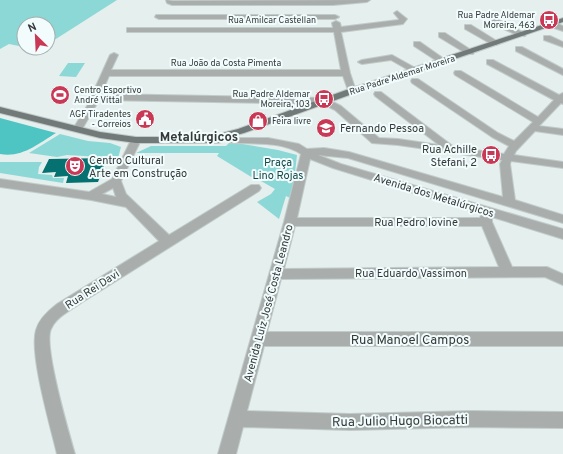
<svg xmlns="http://www.w3.org/2000/svg" width="563" height="454" viewBox="0 0 563 454" font-family="Overpass,sans-serif">
  <rect width="100%" height="100%" fill="#e4efee"/>
  <!-- green -->
  <g fill="#8cd8d6">
    <polygon points="0,0 117,0 48,44 48,24 24,24 24,47 9,44 0,49"/>
    <polygon points="68,63 85,63 76,77 59,76"/>
    <polygon points="60,134 88,141 110,143 121,147 118,158 67,155 57,157 29,153"/>
    <polygon points="230,142 278,150 297,155 292,199 286,196 279,219 257,202 271,194 275,189 254,177 253,178 217,156 219,153 136,153 151,146 226,146"/>
    <polygon points="0,162 42,162 39,167 38,174 52,175 53,178 64,178 63,183 0,173"/>
  </g>
  <!-- forest -->
  <path fill="#4fc5c3" d="M0 118 56 133C38 144 22 158 0 154Z"/>
  <!-- building -->
  <g fill="#057170">
    <polygon points="143,112 152,112 148,125 138,125"/>
    <polygon points="107,158 98,182 66,183 68,176 54,177 56,172 42,173 49,159"/>
  </g>
  <g fill="none" stroke-linecap="round" stroke-linejoin="round">
    <!-- minor casing -->
    <g stroke="#c1cbca" stroke-width="2">
      <g id="minor">
        <polygon points="166,0 173,1 370,0 367,2 333,5 172,5 167,3"/>
        <path d="M397 11 407 19 403 24 341 32 350 73 356 91 355 93H349L343 76H109L101 94 325 98 341 106 379 138 398 139 439 145 375 96 374 94 375 92H381L454 147 504 154 509 146 492 137 412 83 411 81 412 79H418L498 133 514 141 533 122 455 75 454 73 455 71H461L538 117 554 100 487 64V60H493L559 95 563 93V104L561 103 539 126 563 129V135L535 131 516 151 514 155 563 162V168L511 161 510 164 515 200 563 215V223L348 158 318 155 341 164 563 229V239L492 217V222L512 267H547L563 274V285L545 277 281 279 267 332H563V346H264L247 411 350 414 472 411 563 412V428L472 427 350 430 243 427 236 454H218L284 222 301 154C282 141 254 144 232 143L228 142 227 140 228 138H268L299 144 307 149 324 148 349 152 503 197 500 164 502 160 398 145 372 143 335 110 323 104 99 100 81 131H75L73 129 87 106 110 55 114 53 118 55 111 70H341L334 32H127V28H333L332 23 336 21 340 23 341 27 398 20 399 19 394 13ZM310 159 333 168 481 214 480 218H297ZM295 226H482L499 267 284 269Z"/>
        <polygon points="156,15 335,15 339,17 335,19 159,19 155,17"/>
        <polygon points="489,18 495,18 526,34 525,36 519,36 489,22"/>
        <polygon points="548,22 554,22 563,26 563,31 548,26"/>
        <polygon points="465,25 471,25 500,43 496,45 493,45 465,29"/>
        <polygon points="439,33 445,33 474,52 473,54 467,54 439,37"/>
        <polygon points="544,36 550,36 563,42 563,47 544,40"/>
        <polygon points="414,42 420,42 447,61 443,63 440,63 414,46"/>
        <polygon points="516,47 522,47 563,69 563,75 516,51"/>
        <polygon points="392,55 419,70 415,72 412,72 391,60 362,64 358,62 362,60"/>
        <path d="M136 137 141 140 121 181 126 194 169 235 251 185H259L261 188 259 191 81 303C71 310 56 317 51 329 43 345 69 433 75 454H57C51 428 29 354 36 330 39 319 48 311 57 304L159 241 126 207 91 200 0 187V179L89 192 112 179 131 140ZM113 188 116 197 102 194Z"/>
      </g>
    </g>
    <!-- major casing -->
    <g stroke="#c1cbca" stroke-width="2">
      <polygon id="major" points="563,18 563,22 355,93 244,133 222,139 222,142 218,143 136,143 100,138 0,113 0,107 100,132 136,137 207,137 238,129 349,89"/>
    </g>
    <!-- minor -->
    <use href="#minor" fill="#a9aead" fill-rule="evenodd"/>
    <!-- major -->
    <use href="#major" fill="#727979" fill-rule="evenodd"/>
  </g>
  <!-- icons -->
  <defs>
    <g id="bus-disc" transform="scale(1)"><circle r="9.5" fill="#c93956" stroke="#f2fcfc"/><path d="M-5-6H5V4H4V6H2V4H-2V6H-4V4H-5ZM-3.5-4V0h7V-4ZM-3.5 1.2v1.5H-2V1.2ZM2 1.2v1.5H3.5V1.2Z" fill="#fff"/></g>
    <g id="stadium-disc" transform="scale(1)"><circle r="9.5" fill="#c93956" stroke="#f2fcfc"/><path d="M0-5a6.5 5 0 1 0 0 10a6.5 5 0 1 0 0-10ZM-3.5-1.8h7v3.6h-7Z" fill="#fff"/></g>
    <g id="civic-disc" transform="scale(1)"><circle r="9.5" fill="#c93956" stroke="#f2fcfc"/><path d="M-.6-6.5H3V-4.5H.6V-3L4-1V1h2V6H-6V1h2V-1L-.6-3ZM-1.2 2.5V6h2.4V2.5Z" fill="#fff"/></g>
    <g id="shop-disc" transform="scale(1)"><circle r="9.5" fill="#c93956" stroke="#f2fcfc"/><path d="M-5-2.5h2.3a2.7 3.5 0 0 1 5.4 0H5L5.5 6h-11ZM-1.5-2.5h3a1.5 2.3 0 0 0-3 0Z" fill="#fff"/></g>
    <g id="school-disc" transform="scale(1)"><circle r="9.5" fill="#c93956" stroke="#f2fcfc"/><path d="M0-5L7-2L0 1L-7-2ZM-4 1L0 2.5L4 1V4Q0 6-4 4Z" fill="#fff"/></g>
    <g id="theatre-disc" transform="scale(1)"><circle r="9.5" fill="#c93956" stroke="#f2fcfc"/><path d="M-5-5.5Q0-4 5-5.5V0Q5 5 0 6Q-5 5-5 0ZM-3.3-2.5H-1v1.5H-3.3ZM1-2.5H3.3v1.5H1ZM-2.8 1Q0 5.5 2.8 1Z" fill="#fff"/></g>
  </defs>
  <g fill-rule="evenodd">
    <use href="#bus-disc" x="549" y="20"/>
    <use href="#stadium-disc" x="60" y="95"/>
    <use href="#bus-disc" x="324" y="99"/>
    <use href="#civic-disc" x="145" y="119"/>
    <use href="#shop-disc" x="258" y="121"/>
    <use href="#school-disc" x="326" y="128"/>
    <use href="#bus-disc" x="491" y="155"/>
    <use href="#theatre-disc" x="75" y="166"/>
  </g>
  <g text-anchor="middle" stroke-width="4" stroke-linejoin="round" paint-order="stroke">
    <!-- far-poi labels -->
    <g font-size="9" fill="#353938" stroke="#f2fcfc" text-anchor="end">
      <text x="535" y="18">Rua Padre Aldemar<tspan x="535" dy="10">Moreira, 463</tspan></text>
      <text x="74" y="93" text-anchor="start">Centro Esportivo<tspan x="74" dy="10">André Vittal</tspan></text>
      <text x="310" y="97">Rua Padre Aldemar<tspan x="310" dy="10">Moreira, 103</tspan></text>
      <text x="131" y="117">AGF Tiradentes<tspan x="131" dy="10">- Correios</tspan></text>
      <text x="272" y="124" text-anchor="start">Feira livre</text>
    </g>
    <!-- far-street labels -->
    <g font-size="9" fill="#353938" stroke="#f2fcfc">
      <text x="272" y="23">Rua Amilcar Castellan</text>
      <text x="226" y="66">Rua João da Costa Pimenta</text>
      <text transform="translate(402 75) rotate(-18)" y="3">Rua Padre Aldemar Moreira</text>
    </g>
    <!-- poi labels -->
    <g font-size="11" fill="#353938" stroke="#f2fcfc" text-anchor="start">
      <text x="340" y="132">Fernando Pessoa</text>
      <text x="477" y="153" text-anchor="end">Rua Achille<tspan x="477" dy="13">Stefani, 2</tspan></text>
      <text x="89" y="164">Centro Cultural<tspan x="89" dy="13">Arte em Construção</tspan></text>
    </g>
    <!-- park labels -->
    <g font-size="11" fill="#144847" stroke="#f2fcfc">
      <text x="278" y="166">Praça<tspan x="278" dy="13">Lino Rojas</tspan></text>
    </g>
    <!-- street labels -->
    <g font-size="11" fill="#353938" stroke="#f2fcfc">
      <text transform="translate(434 195) rotate(17)" y="4">Avenida dos Metalúrgicos</text>
      <text x="416" y="226">Rua Pedro Iovine</text>
      <text x="411" y="277">Rua Eduardo Vassimon</text>
      <text transform="translate(92 289) rotate(-33)" y="4">Rua Rei Davi</text>
      <text transform="translate(268 303) rotate(-75)" y="4">Avenida Luiz José Costa Leandro</text>
    </g>
    <!-- quarter labels -->
    <g font-size="13" font-weight="bold" fill="#353938" stroke="#f2fcfc">
      <text x="199" y="141">Metalúrgicos</text>
    </g>
    <!-- near-street labels -->
    <g font-size="13" fill="#353938" stroke="#f2fcfc">
      <text x="410" y="344">Rua Manoel Campos</text>
      <text transform="translate(400 420) rotate(-1)" y="5">Rua Julio Hugo Biocatti</text>
    </g>
  </g>
  <!-- north arrow -->
  <g transform="translate(36 36) rotate(336)"><circle r="19" fill="#f2fcfc" stroke="#a6aeae"/>
  <path d="M0-3L7 15L0 10L-7 15Z" fill="#c93956"/>
  <text y="-6" font-size="11" font-weight="bold" text-anchor="middle" fill="#353938">N</text>
  </g>
</svg>
